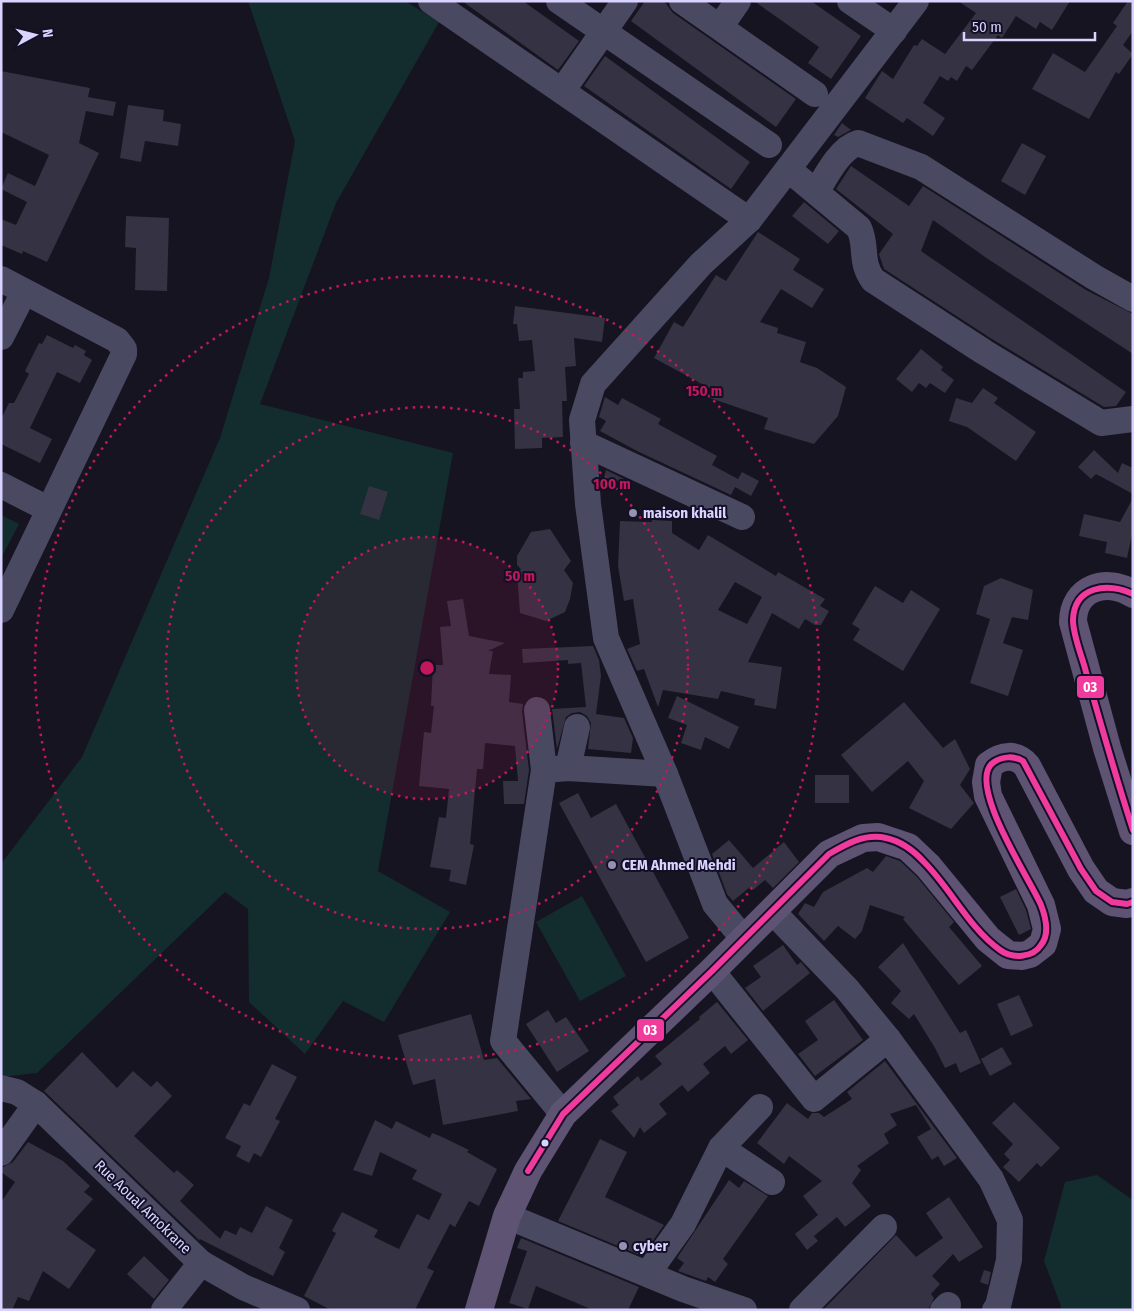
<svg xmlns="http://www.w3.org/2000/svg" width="1134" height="1311" viewBox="0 0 1134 1311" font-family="'Fira Sans Condensed',sans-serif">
  <rect width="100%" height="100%" fill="#161421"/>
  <!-- green -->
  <g fill="#132c2d">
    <polygon points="248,1 405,1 439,22 336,203 260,404 453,453 378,871 450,912 384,1022 343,1001 305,1054 249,1002 248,909 225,892 37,1073 1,1077 1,864 82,757 220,438 269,278 295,141"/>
    <polygon points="1,515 19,524 1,558"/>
    <polygon points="582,896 626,976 580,1001 536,922"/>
    <polygon points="1097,1175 1133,1200 1133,1310 1060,1310 1061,1306 1044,1261 1065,1182"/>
  </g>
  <!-- building -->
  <g fill="#343243" fill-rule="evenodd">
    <polygon points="462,1 523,1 579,41 558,70"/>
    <polygon points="645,1 664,1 673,13 796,99 776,127 631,21"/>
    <polygon points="754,1 811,1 861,36 831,79 808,63 819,47"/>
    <polygon points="958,1 1070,1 1052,30 1040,22 1036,29 1016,16 1002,38 998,35 972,70 966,66 957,81 951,77 948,81 940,76 923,103 945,118 933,136 907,118 903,123 865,98 882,71 893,79 914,45 917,46 922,39 945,54 976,13"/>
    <polygon points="1128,1 1133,1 1133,31 1123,45 1133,54 1119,74 1116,72 1089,119 1032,89 1053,53 1085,72 1117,26 1113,23"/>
    <polygon points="605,56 750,162 731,189 584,86"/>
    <polygon points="1,71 90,88 88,97 116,102 113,116 86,111 79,143 99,153 47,262 23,251 22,254 1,245 1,219 16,225 27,202 1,189 8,173 35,186 49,155 1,132"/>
    <polygon points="128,105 164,110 163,121 181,124 178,146 145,141 141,162 120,158"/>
    <polygon points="842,123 851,130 838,137 834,135"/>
    <polygon points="1022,143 1046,156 1025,195 1001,181"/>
    <polygon points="851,166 909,206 923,186 1086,290 1133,314 1133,354 985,257 933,220 921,251 1126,392 1116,406 1104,407 992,339 884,269 879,254 893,234 836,189"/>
    <polygon points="804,202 839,231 828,244 792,216"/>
    <polygon points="126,216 169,218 167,291 135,290 136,248 125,247"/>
    <polygon points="758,232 800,259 793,270 824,289 812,308 781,289 760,322 778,328 777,333 806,342 800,362 817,368 846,387 838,416 814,444 764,429 768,418 707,397 713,390 654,358 674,322 683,327 716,275 726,281"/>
    <polygon points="515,306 605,318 602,342 574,338 576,366 565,367 567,401 562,401 563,437 542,438 542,448 515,449 514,409 520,409 518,378 523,378 523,372 535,371 532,340 519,341 517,324 513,324"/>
    <polygon points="47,335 73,348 75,345 86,351 84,355 92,360 80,383 57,372 30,428 52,439 40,463 1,444 1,419 9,403 14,403 29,374 25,371 39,343 42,344"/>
    <polygon points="921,349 943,367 941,370 954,380 945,393 930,383 926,388 919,383 912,392 896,379"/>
    <polygon points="983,388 998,398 994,403 1036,432 1016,461 967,427 949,421 956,398 972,403"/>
    <polygon points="605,397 618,405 622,398 661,419 658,424 717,456 712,465 738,479 742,472 759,481 751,496 735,487 731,495 637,451 600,431 606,421 599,417"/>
    <polygon points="1094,450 1118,473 1122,463 1133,468 1133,494 1096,474 1091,479 1078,467"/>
    <polygon points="606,470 628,481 628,483 604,478"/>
    <polygon points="369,486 388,492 379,520 360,514"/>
    <polygon points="1133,498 1133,530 1127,558 1105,553 1107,542 1079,536 1084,514 1120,522"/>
    <path d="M652 520 672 521V533L699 550 708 535 776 576 778 572 825 599 820 606 829 611 821 625H815L805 619 799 629 772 613 748 662 782 667 776 709 754 705 755 699 721 691 718 699 663 690 658 707 644 669 637 671 627 649 640 644 633 599 624 601 618 566 620 521 652 522ZM735 582 762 597 747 624 718 610Z"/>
    <polygon points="550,529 571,561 564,570 573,583 570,599 565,612 546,621 520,613 517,572 521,569 517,565 517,556 531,532"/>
    <polygon points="1001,578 1033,590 1028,620 1012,617 1003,643 1023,650 1008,696 970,683 990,619 976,614 984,586"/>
    <polygon points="875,586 903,603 911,590 940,609 903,671 853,640 860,629 852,624"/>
    <polygon points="463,599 469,636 505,643 488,651 493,651 489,674 511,675 509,702 523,704 522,712 529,770 524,804 504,804 503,781 518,781 515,746 485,743 483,769 477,769 470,844 474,845 466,885 449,881 451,870 430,867 439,817 446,818 449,789 419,786 424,732 431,733 434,706 431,706 433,665 443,665 440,627 451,626 447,601"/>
    <polygon points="593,646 599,660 601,676 596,714 624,718 633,738 631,753 588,749 591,723 587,716 580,712 572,713 566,717 557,749 552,709 586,707 581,663 568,664 568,660 523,663 522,649"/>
    <polygon points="677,696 739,727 729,749 705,737 701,750 681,743 687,725 668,718"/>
    <polygon points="904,702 943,748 955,739 970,769 960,785 974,803 951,829 909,808 924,781 908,761 872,792 841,755"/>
    <rect x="815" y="775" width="34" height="28"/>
    <polygon points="578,793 591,818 616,804 689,938 646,962 559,803"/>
    <polygon points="729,840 753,868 784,842 799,862 773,888 765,880 753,890 750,887 733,901 727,894 712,854"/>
    <polygon points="886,856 900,861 917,877 954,922 949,927 982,966 959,985 903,919 905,917 870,905 862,931 855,939 838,926 824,941 798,914 805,903 814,907 823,892 867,868 873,872"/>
    <polygon points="1016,889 1026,910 1031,929 1019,935 1000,897"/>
    <polygon points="903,943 960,1033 966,1030 981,1063 960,1073 956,1063 945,1068 935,1048 914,1014 909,1019 891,1003 901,991 878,967"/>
    <polygon points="783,945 797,965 801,962 810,973 763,1011 745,988 761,977 753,966"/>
    <polygon points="1019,995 1033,1026 1011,1036 997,1004"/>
    <polygon points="834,1000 863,1040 815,1076 798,1054 818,1040 805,1021"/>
    <polygon points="717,1002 748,1040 731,1054 725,1046 703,1064 710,1073 688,1092 682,1085 659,1104 667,1114 644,1133 640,1127 634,1138 611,1111 619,1105 613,1097 638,1076 641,1081 662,1064 655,1056 700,1019 699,1017"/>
    <polygon points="548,1010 556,1023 566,1017 589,1051 557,1072 526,1024"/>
    <polygon points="471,1014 484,1060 497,1058 531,1099 516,1101 518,1111 443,1125 435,1079 413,1085 398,1035"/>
    <polygon points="1002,1047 1012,1064 990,1076 981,1059"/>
    <polygon points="82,1052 117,1088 133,1071 151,1087 157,1081 172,1096 134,1136 174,1173 177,1170 194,1185 180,1201 220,1239 225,1230 236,1235 240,1227 252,1233 266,1206 293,1220 279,1248 285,1252 273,1276 200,1239 199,1240 44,1091"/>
    <polygon points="885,1061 957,1158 944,1166 938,1156 932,1160 917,1137 931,1129 916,1105 890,1114 897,1125 884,1134 889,1143 857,1166 861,1170 852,1183 871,1206 845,1227 837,1217 814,1236 818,1241 807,1250 795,1234 818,1215 803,1196 822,1181 789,1156 784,1164 757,1143 787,1103 808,1119 812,1113 819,1113 824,1117 852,1099 847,1092"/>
    <polygon points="272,1064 297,1077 275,1119 280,1121 261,1157 254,1153 249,1163 236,1156 241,1146 225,1138 244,1103 250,1106"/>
    <polygon points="1014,1102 1060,1148 1041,1167 1037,1163 1019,1182 1003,1167 1010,1160 1004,1154 1013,1144 992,1123"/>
    <polygon points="375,1120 392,1129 396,1121 430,1138 432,1133 440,1136 469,1150 467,1152 497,1169 479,1206 469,1201 455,1227 450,1224 427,1268 434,1271 415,1310 331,1310 304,1296 336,1233 332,1231 342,1212 378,1230 374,1237 399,1249 417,1214 429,1220 442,1194 412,1179 417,1170 380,1152 372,1176 353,1170"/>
    <polygon points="600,1139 627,1152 605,1197 664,1225 642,1256 558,1221"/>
    <polygon points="28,1142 63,1161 90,1186 84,1192 93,1199 66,1229 96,1250 69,1289 43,1271 29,1301 18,1297 12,1310 1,1310 1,1202 15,1182 1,1172 1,1168 13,1162"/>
    <polygon points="729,1180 739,1188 744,1181 768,1196 723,1259 728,1264 715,1282 708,1277 706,1281 678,1271 684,1263 677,1258"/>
    <polygon points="949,1197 983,1247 959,1262 953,1254 932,1276 940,1284 931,1294 934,1298 928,1310 823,1310 896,1235 916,1257 943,1238 926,1213"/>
    <polygon points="521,1238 639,1287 628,1310 593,1310 536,1286 528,1309 509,1303 527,1251 517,1248"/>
    <polygon points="144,1256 169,1280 154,1299 127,1274"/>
    <polygon points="984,1270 991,1272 988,1285 980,1282"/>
  </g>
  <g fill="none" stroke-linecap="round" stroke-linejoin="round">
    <!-- minor -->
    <g stroke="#4a4962" stroke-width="26">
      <polyline points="431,1 749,220"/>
      <polyline points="559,1 769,145"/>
      <polyline points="682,1 815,94"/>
      <polyline points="850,1 894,31"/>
      <polyline points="720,27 738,1"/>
      <polyline points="562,91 625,1"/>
      <path d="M788 169 859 228C868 248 859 260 873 280L984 352 1101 423 1133 419"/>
      <path d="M817 191C826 176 840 148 858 143L921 167 1094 277 1133 299"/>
      <polyline points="1,279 117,340 124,349 124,354 1,610"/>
      <polyline points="1,337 24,292"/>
      <polyline points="583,443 742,517"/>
      <polyline points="1,485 48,509"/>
      <polyline points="537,710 544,770 503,1041 563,1114"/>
      <polyline points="568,768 577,727"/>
      <polyline points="544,770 568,768 665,774"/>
      <polyline points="772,911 847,989 888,1039 991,1179 1010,1220 1009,1260 998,1306 995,1310"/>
      <polyline points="743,938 715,904 665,774 606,638 588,504 582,420 593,384 701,264 749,220 916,1"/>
      <polyline points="712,971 814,1099 888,1039"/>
      <polyline points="1,1088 17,1092 36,1104 201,1263 243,1287 297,1310"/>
      <polyline points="721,1148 772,1182"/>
      <polyline points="1,1153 36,1104"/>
      <polyline points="507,1216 683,1289 744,1310"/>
      <polyline points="648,1273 683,1224 721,1148 760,1107"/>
      <polyline points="164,1310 201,1263"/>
      <polyline points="802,1310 884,1227"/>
      <polyline points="943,1310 948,1305"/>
    </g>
    <!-- major -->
    <g stroke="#5e5373" stroke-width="28">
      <path d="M1133 594C1106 577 1073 588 1073 622L1107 748 1133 831"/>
      <path d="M479 1310 507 1216 528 1171 563 1114 712 971 829 854 863 838 878 837 908 847 928 866 988 939 1008 955 1022 956 1030 954 1043 944 1047 929 1041 905 988 796 986 782 989 765C1002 755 1016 753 1027 766L1081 869 1096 891 1112 902 1127 904 1133 902"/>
    </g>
    <!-- bus-1 casing -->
    <g stroke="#130f26" stroke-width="10">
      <g id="bus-1">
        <path d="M1133 594C1108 582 1074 586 1073 620 1073 636 1082 656 1086 672 1101 725 1116 778 1133 830"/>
        <path d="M528 1171 563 1114 712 971 829 854C846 844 865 833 886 838 900 841 914 851 924 862 951 889 969 928 1000 950 1012 959 1033 958 1041 945 1050 934 1046 918 1041 905 1031 881 964 781 994 762 1003 756 1014 756 1023 761L1081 869 1096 891 1112 902 1127 904 1133 902"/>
      </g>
    </g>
    <!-- bus-1 -->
    <use href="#bus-1" stroke="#f13a9d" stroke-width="6"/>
  </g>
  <!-- distance rings -->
  <circle cx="427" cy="668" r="131" fill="#c2185b" fill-opacity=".12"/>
  <g fill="none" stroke="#c2185b" stroke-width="2.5" stroke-dasharray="2.5 5">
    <circle cx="427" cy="668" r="131"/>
    <circle cx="427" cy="668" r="261"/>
    <circle cx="427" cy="668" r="392"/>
  </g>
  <!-- markers -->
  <g fill="#9591b1" stroke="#130f26" stroke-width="2">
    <circle cx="633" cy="513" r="5"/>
    <circle cx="612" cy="865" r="5"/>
    <circle cx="623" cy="1246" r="5"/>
  </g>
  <circle fill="#d9d4ff" stroke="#130f26" stroke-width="2" cx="545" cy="1143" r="4.5"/>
  <g text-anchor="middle" stroke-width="4" stroke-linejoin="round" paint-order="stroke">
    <!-- poi labels -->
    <g font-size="15" font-weight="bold" fill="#d9d4ff" stroke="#130f26" text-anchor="start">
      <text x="643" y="518">maison khalil</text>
      <text x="622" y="870">CEM Ahmed Mehdi</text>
      <text x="633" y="1251">cyber</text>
    </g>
    <!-- street labels -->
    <g font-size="15" fill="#d9d4ff" stroke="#130f26">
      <text transform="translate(143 1207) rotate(44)" y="5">Rue Aoual Amokrane</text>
    </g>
  </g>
  <circle cx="427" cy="668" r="8" fill="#c2185b" stroke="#130f26" stroke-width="2.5"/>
  <g font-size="15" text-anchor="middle" font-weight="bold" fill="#c2185b" stroke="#130f26" stroke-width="4" stroke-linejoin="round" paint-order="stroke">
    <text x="704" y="396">150 m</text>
    <text x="612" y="489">100 m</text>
    <text x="520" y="581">50 m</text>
  </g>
  <g stroke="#130f26" stroke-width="2">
    <rect x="1076" y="675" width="29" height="24" rx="5" fill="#f13a9d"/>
    <rect x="636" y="1018" width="29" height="24" rx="5" fill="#f13a9d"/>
  </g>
  <g font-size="14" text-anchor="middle" font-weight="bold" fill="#fff">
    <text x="1090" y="692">03</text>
    <text x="650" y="1035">03</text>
  </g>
  <!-- border -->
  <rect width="1134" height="1311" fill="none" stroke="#d9d4ff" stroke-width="5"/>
  <!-- north arrow -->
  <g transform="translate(35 35) rotate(83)" stroke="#130f26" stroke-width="4" paint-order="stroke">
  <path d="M0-4L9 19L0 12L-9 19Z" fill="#d9d4ff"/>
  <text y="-8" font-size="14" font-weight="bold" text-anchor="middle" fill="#d9d4ff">N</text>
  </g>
  <!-- scale -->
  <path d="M964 32v8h131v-8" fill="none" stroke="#d9d4ff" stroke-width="2.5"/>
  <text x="972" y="32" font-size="15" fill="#d9d4ff" stroke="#130f26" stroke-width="4" paint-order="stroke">50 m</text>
</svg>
